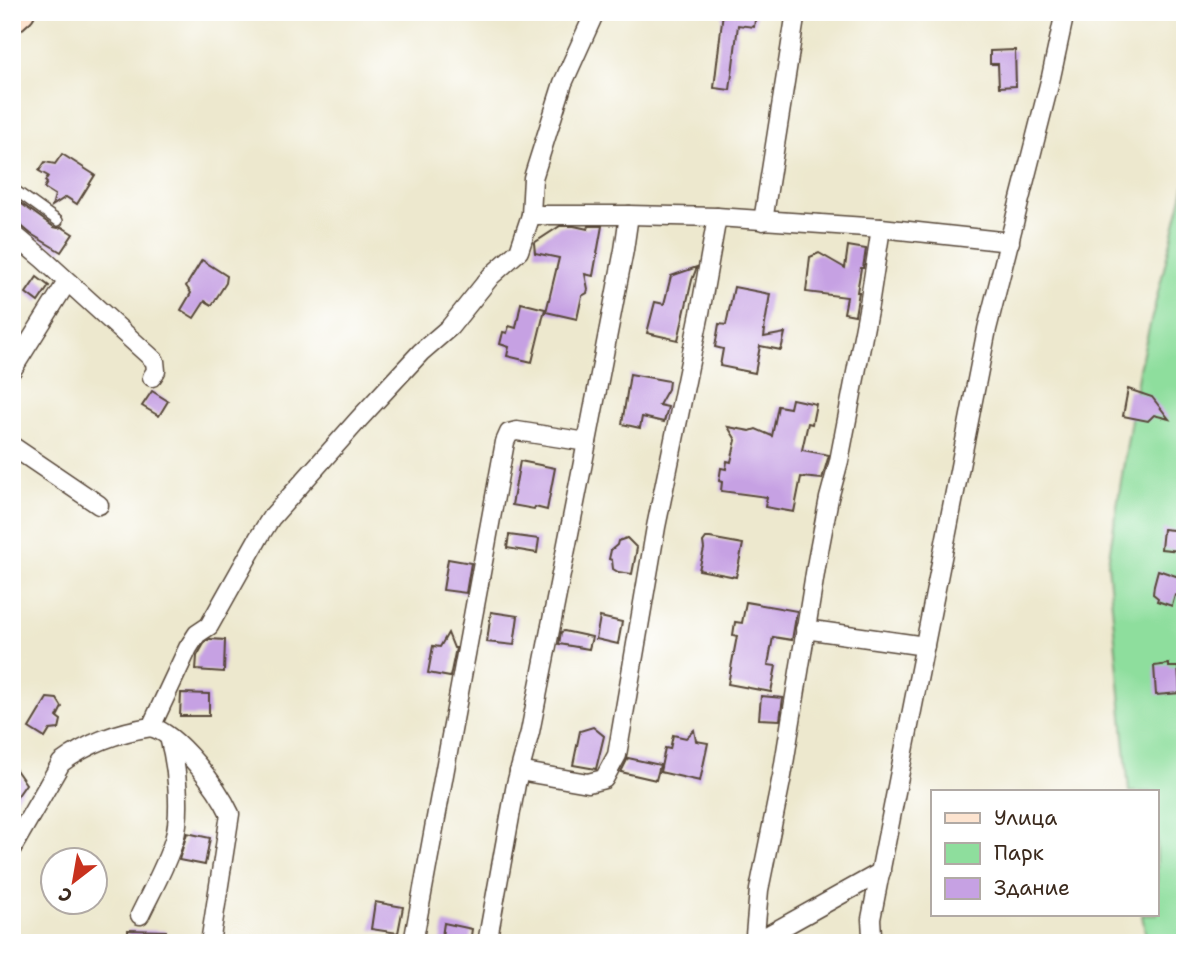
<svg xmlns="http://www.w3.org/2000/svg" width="1197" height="955" viewBox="0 0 1197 955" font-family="'Shantell Sans',sans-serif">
  <rect width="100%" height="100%" fill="#fff"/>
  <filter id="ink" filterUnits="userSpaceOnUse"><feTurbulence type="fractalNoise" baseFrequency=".0143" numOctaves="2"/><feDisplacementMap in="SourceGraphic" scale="14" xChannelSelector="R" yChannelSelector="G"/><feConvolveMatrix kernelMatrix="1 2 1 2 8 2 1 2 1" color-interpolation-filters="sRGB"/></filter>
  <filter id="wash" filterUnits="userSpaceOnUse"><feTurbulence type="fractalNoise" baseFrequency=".00686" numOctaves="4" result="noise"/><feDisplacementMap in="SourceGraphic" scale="28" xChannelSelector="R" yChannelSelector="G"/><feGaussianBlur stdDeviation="1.57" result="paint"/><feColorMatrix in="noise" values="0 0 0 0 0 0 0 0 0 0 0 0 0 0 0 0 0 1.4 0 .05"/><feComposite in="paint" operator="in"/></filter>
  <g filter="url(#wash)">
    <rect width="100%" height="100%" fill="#ede8ce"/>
    <!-- green -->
    <polygon fill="#8ede9d" stroke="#64845e" stroke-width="2" points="1185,184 1185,943 1147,943 1142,915 1157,915 1157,792 1129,792 1108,563 1139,369"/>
    <g id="blocks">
      <!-- building -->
      <g fill="#c6a1e3">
        <polygon points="723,12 756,14 754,27 738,25 730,90 714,88"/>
        <polygon points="1015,50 1016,86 999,87 998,64 990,64 990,51"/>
        <polygon points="62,154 95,175 77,204 66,197 52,206 55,195 44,188 47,183 45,181 48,176 39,171 45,162 55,164"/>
        <polygon points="12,197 54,227 58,228 62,227 73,234 61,252 31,234 19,224 12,222"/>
        <polygon points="560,226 574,226 588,229 589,226 602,226 593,276 585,274 588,289 587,293 582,296 577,319 546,312 559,258 535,253 534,243"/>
        <polygon points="848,246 866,249 863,268 861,268 857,292 859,292 855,315 844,313 847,297 806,292 810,257 819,253 845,268"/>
        <polygon points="202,260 227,276 226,283 212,305 205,301 194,318 181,310 191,293 186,286"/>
        <polygon points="697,267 692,280 678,340 647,333 655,302 664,304 671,276"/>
        <polygon points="37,277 49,286 38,302 26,293"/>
        <polygon points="734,287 770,294 764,330 765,330 764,337 785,333 781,350 760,346 755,373 720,366 723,349 715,347 719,324 726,325"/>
        <polygon points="521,303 545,309 532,362 507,356 509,347 500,344 503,332 507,333 509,326 516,328"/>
        <polygon points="630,374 669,381 668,389 659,405 668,407 664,422 642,417 640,428 622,424"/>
        <polygon points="1128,389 1152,397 1169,419 1154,415 1148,421 1123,416"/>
        <polygon points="152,391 168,401 159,416 142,406"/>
        <polygon points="792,399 816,404 812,424 808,423 802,450 829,455 822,479 801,477 794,512 765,507 767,497 721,491 722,482 719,481 721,468 726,469 727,461 731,462 736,440 728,427 750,431 756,429 772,436 778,406 790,408"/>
        <polygon points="520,461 555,468 547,510 535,507 534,509 512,505"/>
        <polygon points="1163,529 1183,531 1180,551 1161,549"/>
        <polygon points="509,535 539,539 537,553 507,548"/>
        <polygon points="627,538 637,548 632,574 618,572 613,569 612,560 609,559 611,550 617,545 618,541"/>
        <polygon points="706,538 710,538 743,544 736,577 699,570 704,549 703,542"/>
        <polygon points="448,559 471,563 466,593 443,590"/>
        <polygon points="1158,570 1185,579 1185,589 1182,598 1175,595 1172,606 1157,601 1158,598 1153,594 1154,585"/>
        <polygon points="746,602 797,611 792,640 773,637 768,665 776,666 771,692 728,684 737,636 733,635 735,622 742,623"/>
        <polygon points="491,612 518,616 514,645 487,642"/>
        <polygon points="600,617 622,622 618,644 596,639"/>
        <polygon points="564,631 592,637 589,649 559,644 561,632"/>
        <polygon points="448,633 454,648 456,648 450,677 428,673 433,646 440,647"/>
        <polygon points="210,639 225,640 224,672 196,670 197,656 205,642"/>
        <polygon points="1169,664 1169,667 1178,667 1180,693 1156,695 1154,666"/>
        <polygon points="181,693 209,694 209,716 180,716"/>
        <polygon points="761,696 783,698 780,720 759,719"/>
        <polygon points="47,698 57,699 62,707 57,717 61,720 59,729 50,730 45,738 29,728"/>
        <polygon points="593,727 604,736 596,769 573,765 580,731"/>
        <polygon points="694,730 696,741 708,743 700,781 660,772 665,748 670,749 673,735 686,738"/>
        <polygon points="628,758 660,765 656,780 621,772"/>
        <polygon points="12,764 26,784 12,804"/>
        <polygon points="187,833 210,838 205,865 179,860"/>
        <polygon points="375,902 403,907 398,933 371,929"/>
        <polygon points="444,923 472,929 470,943 441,943"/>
        <polygon points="128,930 166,931 166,943 128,943"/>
      </g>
    </g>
  </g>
  <g filter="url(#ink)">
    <use href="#blocks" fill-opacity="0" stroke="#564638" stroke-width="2"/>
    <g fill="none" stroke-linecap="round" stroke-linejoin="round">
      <!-- service casing -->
      <g stroke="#564638" stroke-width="12">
        <polyline id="service" points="12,188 58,221"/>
      </g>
      <!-- minor casing -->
      <g stroke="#564638" stroke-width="21">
        <g id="minor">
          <polyline points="595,12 563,83 533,178 531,215 629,215 717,217 881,228 1010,242"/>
          <polyline points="763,221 796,12"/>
          <polyline points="12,233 43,259 155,361 156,371 152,377"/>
          <polyline points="12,370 67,282"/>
          <polyline points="12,446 99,505"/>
          <polyline points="805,629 925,646"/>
          <path d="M151 727C178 734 218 788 230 814L210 943"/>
          <polyline points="519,771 588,783 604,779 617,755 656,527 700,313 717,217"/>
          <path d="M12 848 61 763C88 743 118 732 151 727L188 648 197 634 209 626 259 537 271 518 359 419 421 352 450 327 491 276 519 251 531 215"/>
          <polyline points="881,872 756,942 755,935 759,890 782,776 817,561 829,498 839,461 869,305 881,228"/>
          <path d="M140 915C152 890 166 866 174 840 182 812 177 765 169 737"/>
          <polyline points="413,943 505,442 509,433 517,431 587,442"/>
          <polyline points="487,943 516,784 530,732 587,442 624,250 629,215"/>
          <polyline points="878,943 872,935 871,919 987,329 1051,77 1065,12"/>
        </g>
      </g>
      <!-- secondary casing -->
      <g stroke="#564638" stroke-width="28">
        <polyline id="secondary" points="12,21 22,12"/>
      </g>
      <!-- service -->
      <use href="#service" stroke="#fff" stroke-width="9"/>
      <!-- minor -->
      <use href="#minor" stroke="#fff" stroke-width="18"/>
      <!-- secondary -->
      <use href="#secondary" stroke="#fde4d0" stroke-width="24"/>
    </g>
  </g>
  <!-- margin -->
  <rect width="1197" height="955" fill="none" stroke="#fff" stroke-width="42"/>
  <!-- legend -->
  <rect x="931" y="790" width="228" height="126" fill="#ffffff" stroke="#b1aaa5" stroke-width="2"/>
  <rect x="945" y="813" width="35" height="10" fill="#fde4d0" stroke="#b1aaa5" stroke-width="2"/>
  <text x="994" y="825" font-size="21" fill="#3b2a1e">Улица</text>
  <rect x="945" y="843" width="35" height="21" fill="#8ede9d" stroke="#b1aaa5" stroke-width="2"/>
  <text x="994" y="860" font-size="21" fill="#3b2a1e">Парк</text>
  <rect x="945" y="878" width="35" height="21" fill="#c6a1e3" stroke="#b1aaa5" stroke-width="2"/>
  <text x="994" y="895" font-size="21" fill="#3b2a1e">Здание</text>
  <!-- north arrow -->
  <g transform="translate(74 881) rotate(211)"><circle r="33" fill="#ffffff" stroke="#b1aaa5" stroke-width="2"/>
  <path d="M0-5L12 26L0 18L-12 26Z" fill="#c8321e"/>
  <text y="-10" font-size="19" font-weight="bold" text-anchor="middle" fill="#3b2a1e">С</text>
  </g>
</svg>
